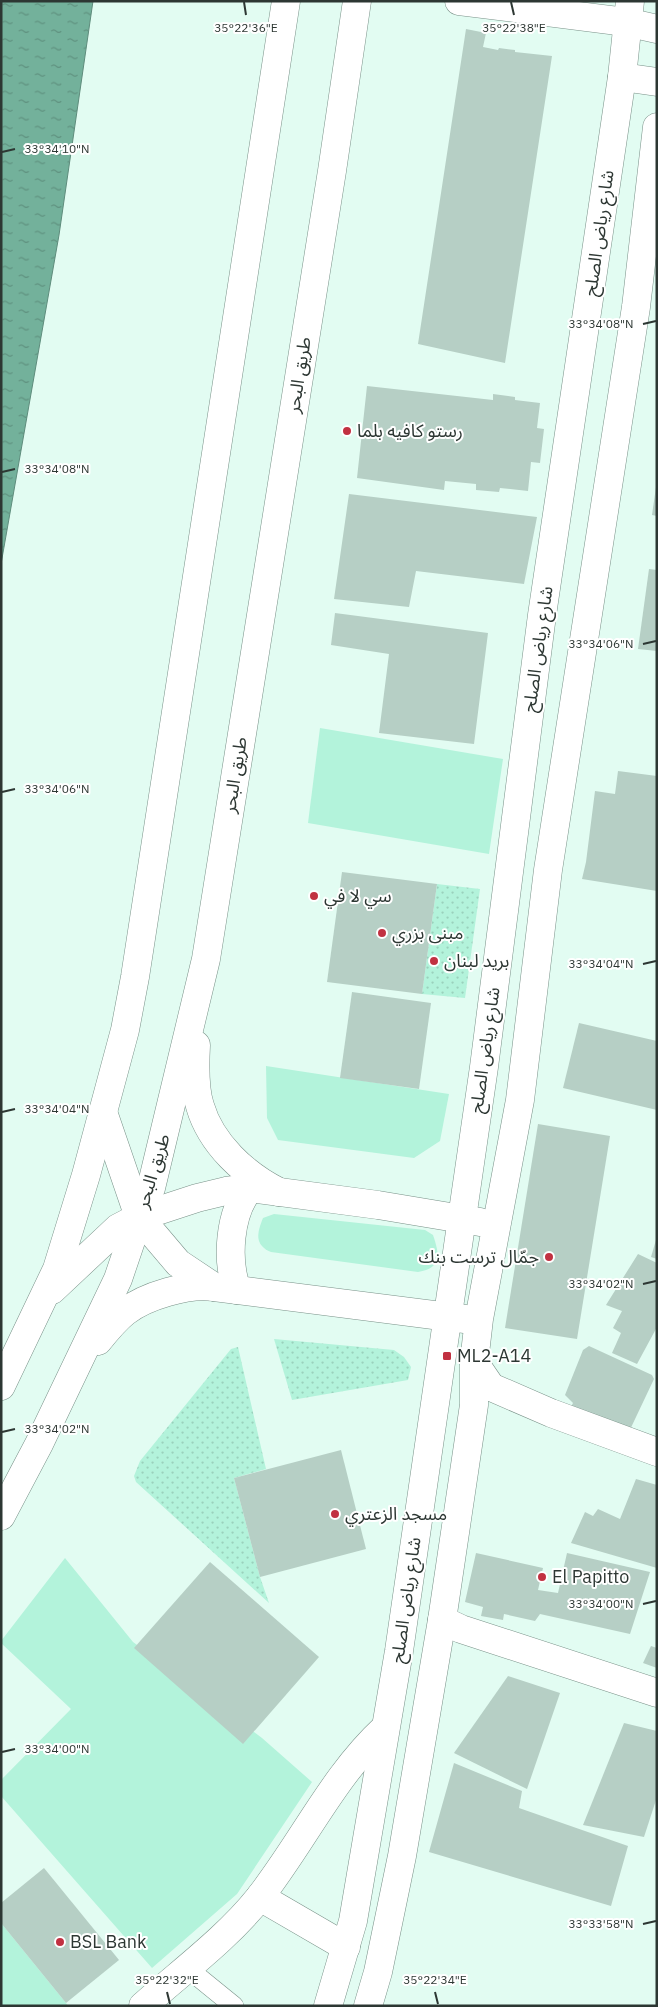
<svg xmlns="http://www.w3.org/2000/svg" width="658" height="2007" viewBox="0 0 658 2007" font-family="'IBM Plex Sans','Noto Sans Arabic',sans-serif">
  <defs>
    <pattern id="garden-dots" width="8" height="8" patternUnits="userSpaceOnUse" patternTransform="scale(1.25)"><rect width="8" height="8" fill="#b3f3db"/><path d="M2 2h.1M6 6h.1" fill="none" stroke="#9ad1bc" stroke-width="1.8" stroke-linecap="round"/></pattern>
    <pattern id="water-ripples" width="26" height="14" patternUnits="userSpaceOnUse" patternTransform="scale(1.25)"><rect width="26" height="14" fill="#73b19b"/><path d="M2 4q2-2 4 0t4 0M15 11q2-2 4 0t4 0" fill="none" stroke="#5f917f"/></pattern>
  </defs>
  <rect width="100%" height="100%" fill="#e2fcf2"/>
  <!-- grass -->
  <g fill="#b3f3db">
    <polygon points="320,728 503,759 489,854 308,823"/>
    <polygon points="266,1066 449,1094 440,1141 414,1158 278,1140 267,1118"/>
    <path d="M274 1214 425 1230 433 1235C439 1253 443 1268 418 1272L271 1252C254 1245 257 1233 263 1218Z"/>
    <polygon points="65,1558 133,1642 262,1738 312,1782 237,1894 152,1968 1,1796 1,1780 71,1709 1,1643 1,1641"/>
    <polygon points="1,1923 66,2003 68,2006 1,2006"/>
  </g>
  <!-- garden -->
  <g fill="url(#garden-dots)">
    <polygon points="437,884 480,889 465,998 422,994"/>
    <polygon points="274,1339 394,1350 404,1357 411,1367 408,1380 292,1400"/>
    <polygon points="238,1347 266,1469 234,1478 260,1577 269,1603 136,1482 134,1476 140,1461 231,1349"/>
  </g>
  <!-- water -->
  <polygon fill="url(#water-ripples)" stroke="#5e8c7c" points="1,1 93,1 59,235 1,564"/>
  <!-- building -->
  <g fill="#b6cfc5">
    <polygon points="466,29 486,33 483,47 498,50 499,48 515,50 515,52 552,56 505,363 418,344"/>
    <polygon points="367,386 493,400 493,394 515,397 515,400 540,403 537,428 544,429 540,463 531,462 528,491 500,488 499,492 476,490 476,484 445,481 444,490 357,478"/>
    <polygon points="656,487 657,487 657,516 652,515"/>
    <polygon points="349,494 537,517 524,584 416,571 409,607 334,599"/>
    <polygon points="649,569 657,570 657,651 638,649"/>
    <polygon points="335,613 488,633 474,744 379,733 389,654 331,645"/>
    <polygon points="618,771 657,776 657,891 582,879 586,862 595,791 615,794"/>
    <polygon points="342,872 437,884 422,994 327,982"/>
    <polygon points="352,992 431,1003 419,1089 340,1078"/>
    <polygon points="579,1023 657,1041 657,1110 563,1088"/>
    <polygon points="538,1124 610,1136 577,1339 505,1328"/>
    <polygon points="656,1240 657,1240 657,1259 651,1257"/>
    <polygon points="638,1254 657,1263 657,1327 637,1364 612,1353 621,1333 613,1328 622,1311 606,1305"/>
    <polygon points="589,1346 652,1375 654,1379 627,1436 570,1409 573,1403 565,1395 583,1350"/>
    <polygon points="341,1450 366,1549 260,1577 234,1478"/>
    <polygon points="636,1479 657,1485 657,1568 571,1543 585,1512 593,1516 598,1509 620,1519"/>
    <polygon points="476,1553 543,1568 538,1590 558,1593 567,1553 650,1572 630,1634 540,1614 535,1621 504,1614 503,1620 481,1616 483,1607 465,1602"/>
    <polygon points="210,1562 319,1657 243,1744 134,1648"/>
    <polygon points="651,1646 657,1648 657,1668 643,1663"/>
    <polygon points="508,1676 560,1693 527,1789 454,1753"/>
    <polygon points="624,1723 657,1731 657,1797 644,1837 583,1825"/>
    <polygon points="454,1763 522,1791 519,1808 628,1846 611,1906 429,1852"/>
    <polygon points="44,1868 119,1960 66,2003 1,1923 1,1903"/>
  </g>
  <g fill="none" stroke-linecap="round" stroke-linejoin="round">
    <!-- lane casing -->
    <g stroke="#799188" stroke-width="20">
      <polyline id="lane" points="186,1967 234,2006"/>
    </g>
    <!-- street casing -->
    <g stroke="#799188" stroke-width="29">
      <g id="street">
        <polyline points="459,1 626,22 657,29"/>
        <polyline points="474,1362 491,1387 551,1413 657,1452"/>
        <polyline points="442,1620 461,1629 657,1693"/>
        <polyline points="260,1897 346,1947"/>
        <path d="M143 2006C182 1971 226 1939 259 1898 303 1842 333 1776 385 1728"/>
      </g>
    </g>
    <!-- secondary casing -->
    <g stroke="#799188" stroke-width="29">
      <polyline id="secondary" points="622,77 657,82"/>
    </g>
    <!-- primary casing -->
    <g stroke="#799188" stroke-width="29">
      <g id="primary">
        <path d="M237 1290C226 1260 229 1213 250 1188"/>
        <polyline points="465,1319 214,1287 178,1263 139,1217 197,1198 226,1191 250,1188 378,1205 480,1222"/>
        <polyline points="328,2006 353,1921 399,1651 484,1067 542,615 622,77 630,1"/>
        <polyline points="368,2006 378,1972 402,1856 442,1620 474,1405 474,1362 479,1319 520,1100 548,870 636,307 657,127"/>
      </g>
    </g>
    <!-- highway casing -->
    <g stroke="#799188" stroke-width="29">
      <g id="highway">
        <path d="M196 1045C195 1064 194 1088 200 1106 211 1144 245 1175 279 1192"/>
        <polyline points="103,1112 139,1217"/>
        <polyline points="52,1290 118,1228 139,1217"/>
        <path d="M98 1341C106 1331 115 1320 125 1312 145 1296 189 1283 214 1287"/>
        <polyline points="1,1386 57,1269 86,1175 125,1030 135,977 286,1"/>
        <polyline points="1,1516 39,1444 118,1279 139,1217 151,1188 206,959 332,171 357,1"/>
      </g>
    </g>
    <!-- lane -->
    <use href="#lane" stroke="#fff" stroke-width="19"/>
    <!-- street -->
    <use href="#street" stroke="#fff" stroke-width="28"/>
    <!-- secondary -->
    <use href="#secondary" stroke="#fff" stroke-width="28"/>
    <!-- primary -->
    <use href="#primary" stroke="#fff" stroke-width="28"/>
    <!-- highway -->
    <use href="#highway" stroke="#fff" stroke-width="28"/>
  </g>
  <!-- ticks -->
  <path fill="none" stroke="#2d3733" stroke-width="2" d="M244 2 246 15M511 2 514 15M2 152 15 149M643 324 656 321M2 472 15 469M643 644 656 641M2 792 15 789M643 964 656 961M2 1112 15 1109M643 1284 656 1281M2 1432 15 1429M643 1604 656 1601M2 1752 15 1749M643 1924 656 1921M167 1992 170 2004M435 1992 438 2004"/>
  <!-- markers -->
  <g fill="#c13141" stroke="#fff" stroke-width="2">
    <circle cx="347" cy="431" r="5"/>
    <circle cx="314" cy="896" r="5"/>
    <circle cx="382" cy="933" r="5"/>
    <circle cx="434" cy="961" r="5"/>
    <circle cx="549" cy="1257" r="5"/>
    <rect x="442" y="1351" width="10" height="10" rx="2.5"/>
    <circle cx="335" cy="1514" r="5"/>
    <circle cx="542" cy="1577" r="5"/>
    <circle cx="60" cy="1942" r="5"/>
  </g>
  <g text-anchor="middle" stroke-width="4" stroke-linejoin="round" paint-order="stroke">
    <!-- street labels -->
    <g font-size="18" fill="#2d3733" stroke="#fff">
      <text transform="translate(599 233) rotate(-82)" y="6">شارع رياض الصلح</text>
      <text transform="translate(299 375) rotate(-81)" y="6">طريق البحر</text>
      <text transform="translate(538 649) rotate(-82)" y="6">شارع رياض الصلح</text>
      <text transform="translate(235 775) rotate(-81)" y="6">طريق البحر</text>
      <text transform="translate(485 1050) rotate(-82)" y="6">شارع رياض الصلح</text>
      <text transform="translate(153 1171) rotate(-73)" y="6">طريق البحر</text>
      <text transform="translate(406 1600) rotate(-82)" y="6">شارع رياض الصلح</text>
    </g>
    <!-- poi labels -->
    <g font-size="18" fill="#2d3733" stroke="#fff" text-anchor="start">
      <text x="357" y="437">رستو كافيه بلما</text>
      <text x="324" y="902">سي لا في</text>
      <text x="392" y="939">مبنى بزري</text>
      <text x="444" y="967">بريد لبنان</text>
      <text x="539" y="1263" text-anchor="end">جمّال ترست بنك</text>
      <text x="457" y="1362">ML2-A14</text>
      <text x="345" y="1520">مسجد الزعتري</text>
      <text x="552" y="1583">El Papitto</text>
      <text x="70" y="1948">BSL Bank</text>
    </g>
  </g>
  <g font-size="12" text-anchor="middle" fill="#2d3733" stroke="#fff" stroke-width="4" stroke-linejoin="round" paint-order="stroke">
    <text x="246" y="32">35°22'36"E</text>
    <text x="514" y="32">35°22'38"E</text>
    <text x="57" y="153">33°34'10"N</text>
    <text x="601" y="328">33°34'08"N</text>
    <text x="57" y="473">33°34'08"N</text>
    <text x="601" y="648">33°34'06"N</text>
    <text x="57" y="793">33°34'06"N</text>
    <text x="601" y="968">33°34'04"N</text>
    <text x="57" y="1113">33°34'04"N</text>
    <text x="601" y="1288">33°34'02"N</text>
    <text x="57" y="1433">33°34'02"N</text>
    <text x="601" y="1608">33°34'00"N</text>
    <text x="57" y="1753">33°34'00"N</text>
    <text x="601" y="1928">33°33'58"N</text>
    <text x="167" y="1984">35°22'32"E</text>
    <text x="435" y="1984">35°22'34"E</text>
  </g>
  <!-- border -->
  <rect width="658" height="2007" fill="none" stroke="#2d3733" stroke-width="5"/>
</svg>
